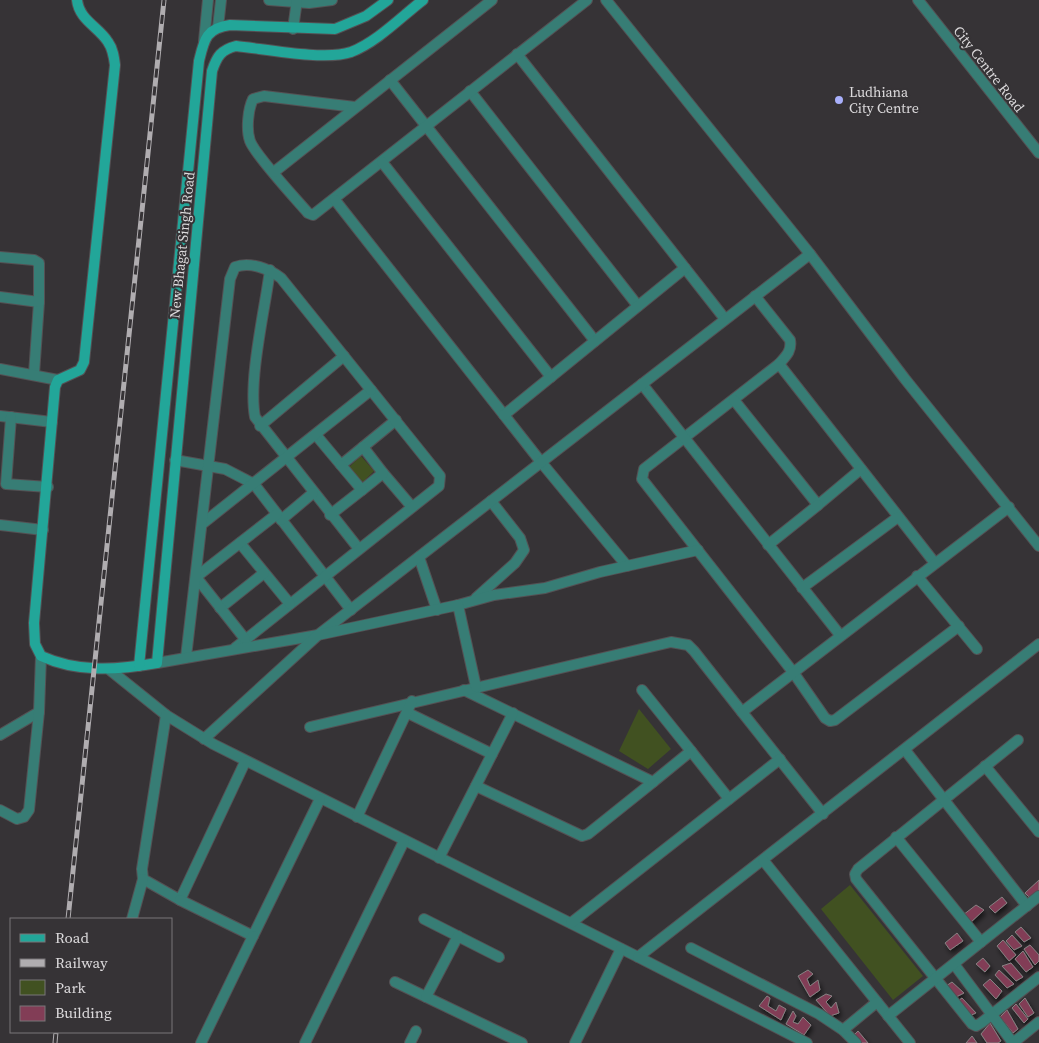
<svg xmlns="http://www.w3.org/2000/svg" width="1039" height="1043" viewBox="0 0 1039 1043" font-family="'Source Serif 4',serif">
  <defs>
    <filter id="shadow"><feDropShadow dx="2" dy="3.5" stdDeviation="2.5" flood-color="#0009"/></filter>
  </defs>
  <rect width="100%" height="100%" fill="#363336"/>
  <!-- green -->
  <g fill="#415121">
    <polygon points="361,456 374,471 363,482 349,467"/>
    <polygon points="639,709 671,749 648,769 619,751"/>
    <polygon points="850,885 923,976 893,1000 821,909"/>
  </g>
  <!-- building -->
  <g fill="#823d56" stroke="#878182" filter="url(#shadow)">
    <polygon points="1039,880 1039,892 1031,899 1025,893"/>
    <polygon points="1002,897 1007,903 995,913 989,907"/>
    <polygon points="976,905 984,910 970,923 963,915"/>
    <polygon points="1021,927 1031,938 1024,942 1015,932"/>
    <polygon points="957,933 963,941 950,950 945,943"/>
    <polygon points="1012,935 1022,946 1014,950 1006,941"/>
    <polygon points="1003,940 1016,955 1009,961 997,946"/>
    <polygon points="1030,945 1039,955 1039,961 1035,965 1024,949"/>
    <polygon points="1023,951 1033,967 1026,972 1015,959"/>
    <polygon points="983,958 990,966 985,972 976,964"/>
    <polygon points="1011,963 1023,977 1016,981 1002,966"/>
    <polygon points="808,970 813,974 807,979 810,986 818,980 820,990 810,997 798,976"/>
    <polygon points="999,970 1014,984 1007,988 995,975"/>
    <polygon points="990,979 1002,991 996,999 983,985"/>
    <polygon points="952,982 964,993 956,997 946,986"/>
    <polygon points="826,994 832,996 826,1002 831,1008 836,1002 839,1013 830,1016 816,1000"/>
    <polygon points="767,996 770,998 768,1006 776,1011 779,1005 786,1009 781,1020 759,1006"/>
    <polygon points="962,998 976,1013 969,1016 958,1001"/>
    <polygon points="1025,998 1034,1013 1028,1017 1019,1004"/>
    <polygon points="1016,1004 1028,1019 1024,1023 1012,1008"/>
    <polygon points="1007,1010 1018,1029 1013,1033 1000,1017"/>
    <polygon points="793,1011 796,1016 793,1022 798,1024 803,1017 811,1025 804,1035 786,1024"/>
    <polygon points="990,1023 1001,1041 998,1043 987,1043 981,1034"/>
    <polygon points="858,1031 868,1043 861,1043 853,1036"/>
    <polygon points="972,1036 977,1043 966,1043"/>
  </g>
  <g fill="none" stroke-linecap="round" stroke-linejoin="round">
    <!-- street casing -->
    <g stroke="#545154" stroke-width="12">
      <g id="street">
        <polyline points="269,0 309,3 332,0"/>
        <polyline points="918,0 1039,153"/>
        <polyline points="218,27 221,0"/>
        <polyline points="293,29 297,0"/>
        <polyline points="204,41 208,0"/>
        <polyline points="517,54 725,319"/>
        <polyline points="390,80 595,341"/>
        <polyline points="470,91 638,306"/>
        <path d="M355 107 264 96 253 99C248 109 246 130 250 141 255 155 296 199 308 213L313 215 587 0"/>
        <polyline points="382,162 551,377"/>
        <polyline points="274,172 492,0"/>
        <polyline points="335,200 541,462 627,566"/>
        <polyline points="810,254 905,379 1039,546"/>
        <polyline points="0,257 34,260 39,263 39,302 34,374"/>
        <path d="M270 270C265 309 248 380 255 417L359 549"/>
        <path d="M755 296 790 340C792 351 786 356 779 364L934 562"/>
        <polyline points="0,297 39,302"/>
        <polyline points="779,364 644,469 642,479 793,672 825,718 830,721 835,720 959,626"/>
        <polyline points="0,369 58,380"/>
        <polyline points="642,384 840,635"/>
        <polyline points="734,400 818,505 861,469"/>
        <polyline points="504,415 685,268"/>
        <polyline points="0,416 52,422"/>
        <polyline points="11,417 6,484 48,487"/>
        <polyline points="260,426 344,356"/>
        <polyline points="316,435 341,465 396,420"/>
        <polyline points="175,460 225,469 254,484 351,610"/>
        <polyline points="383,473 412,507"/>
        <polyline points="362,490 383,473 363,447"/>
        <polyline points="330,515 362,490 341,465"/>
        <polyline points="281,520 313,493"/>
        <polyline points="202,524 371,390 440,476 439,486 235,648"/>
        <polyline points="0,525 43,530"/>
        <polyline points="240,543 290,604"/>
        <polyline points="768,545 818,505"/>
        <polyline points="419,557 437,610"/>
        <polyline points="917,576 977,649"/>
        <polyline points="802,588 898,517"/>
        <polyline points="476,598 515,563 524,550 520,538 491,501"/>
        <polyline points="458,605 494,595 545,588 600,572 698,550"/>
        <polyline points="220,608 264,573"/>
        <polyline points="245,639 196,577 277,514"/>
        <path d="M186 657 230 279 235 267C250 261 269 269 281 278L371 390"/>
        <polyline points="157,663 318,635 810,254 606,0"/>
        <polyline points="110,670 166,715 213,744 638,957 1039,644"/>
        <polyline points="464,690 653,782 588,834 582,836 476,786"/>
        <polyline points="642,690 691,751 653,782"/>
        <polyline points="408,713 492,754"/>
        <polyline points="166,715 142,869 143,879 180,900 245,762"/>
        <polyline points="310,727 671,642 688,645 694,651 742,712"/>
        <polyline points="0,735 39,712"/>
        <polyline points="204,739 318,635 458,605 476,687"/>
        <polyline points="1018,740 858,869 855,874 856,879 972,1024 976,1026 981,1023 1039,977"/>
        <polyline points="905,750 1027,906"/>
        <polyline points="691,751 729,799"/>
        <polyline points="985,766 1039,832"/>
        <polyline points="0,810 17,819 24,817 29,810 39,712 41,656"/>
        <polyline points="823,814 742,712 1009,507"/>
        <polyline points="357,817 412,701"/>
        <polyline points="896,837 981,942"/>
        <polyline points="439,858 513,713"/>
        <polyline points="763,860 910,1043"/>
        <polyline points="180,900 253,936 320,799"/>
        <polyline points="132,919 143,879"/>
        <polyline points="424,919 499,957"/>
        <polyline points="571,923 780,759"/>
        <polyline points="691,948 819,1014 843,1030 856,1043"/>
        <polyline points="638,957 807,1043"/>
        <polyline points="954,964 1013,1043"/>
        <polyline points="395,982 522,1043"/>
        <polyline points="426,997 458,936"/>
        <polyline points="888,1016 1039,896"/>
        <polyline points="843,1030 877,1002"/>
        <polyline points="201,1043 253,936"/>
        <polyline points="305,1043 404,841"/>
        <polyline points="410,1043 416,1031"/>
        <polyline points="575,1043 621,949"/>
        <polyline points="1013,1043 1039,1022"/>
      </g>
    </g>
    <!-- secondary casing -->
    <g stroke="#545154" stroke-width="12">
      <g id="secondary">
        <path d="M77 0C79 20 99 27 108 42 113 49 114 57 115 65L84 362 80 370 58 380 55 387 34 623 35 644 41 656C78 673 118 670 157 663L212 71C217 56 221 50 236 46 265 49 325 61 351 52 377 42 401 17 423 0"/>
        <path d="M139 666 199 61C204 40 206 28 230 25L335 29 366 16 388 0"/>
      </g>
    </g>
    <!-- street -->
    <use href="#street" stroke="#377d75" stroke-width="10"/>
    <!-- secondary -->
    <use href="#secondary" stroke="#22a699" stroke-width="10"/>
    <!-- rail casing -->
    <g stroke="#b0adb0" stroke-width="5">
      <g id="rail">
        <polyline points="68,919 164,0"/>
        <polyline points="55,1043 56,1032"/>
      </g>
    </g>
    <!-- rail -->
    <use href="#rail" stroke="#363336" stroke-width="3" stroke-dasharray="9" stroke-linecap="butt"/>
  </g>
  <!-- markers -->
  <circle fill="#a9b0fc" stroke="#363336" stroke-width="2" cx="839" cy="100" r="5"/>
  <g text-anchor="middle" stroke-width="4" stroke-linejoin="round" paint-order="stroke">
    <!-- street labels -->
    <g font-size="14" fill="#dcdadc" stroke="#363336">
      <text transform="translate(989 69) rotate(52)" y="5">City Centre Road</text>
      <text transform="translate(182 245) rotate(-84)" y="5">New Bhagat Singh Road</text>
    </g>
    <!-- poi labels -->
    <g font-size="14" fill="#dcdadc" stroke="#363336" text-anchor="start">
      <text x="849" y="97">Ludhiana<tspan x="849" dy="16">City Centre</tspan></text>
    </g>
  </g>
  <!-- legend -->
  <rect x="10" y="918" width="162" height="115" fill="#363336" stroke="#787678"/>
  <rect x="20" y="934" width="25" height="8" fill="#22a699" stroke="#787678"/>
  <text x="55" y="943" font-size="15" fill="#dcdadc">Road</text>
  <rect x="20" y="959" width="25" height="8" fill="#b0adb0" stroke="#787678"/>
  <text x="55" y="968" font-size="15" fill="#dcdadc">Railway</text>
  <rect x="20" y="980" width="25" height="15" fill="#415121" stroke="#787678"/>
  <text x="55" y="993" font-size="15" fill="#dcdadc">Park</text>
  <rect x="20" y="1006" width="25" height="15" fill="#823d56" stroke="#787678"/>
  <text x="55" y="1018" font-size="15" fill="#dcdadc">Building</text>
</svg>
